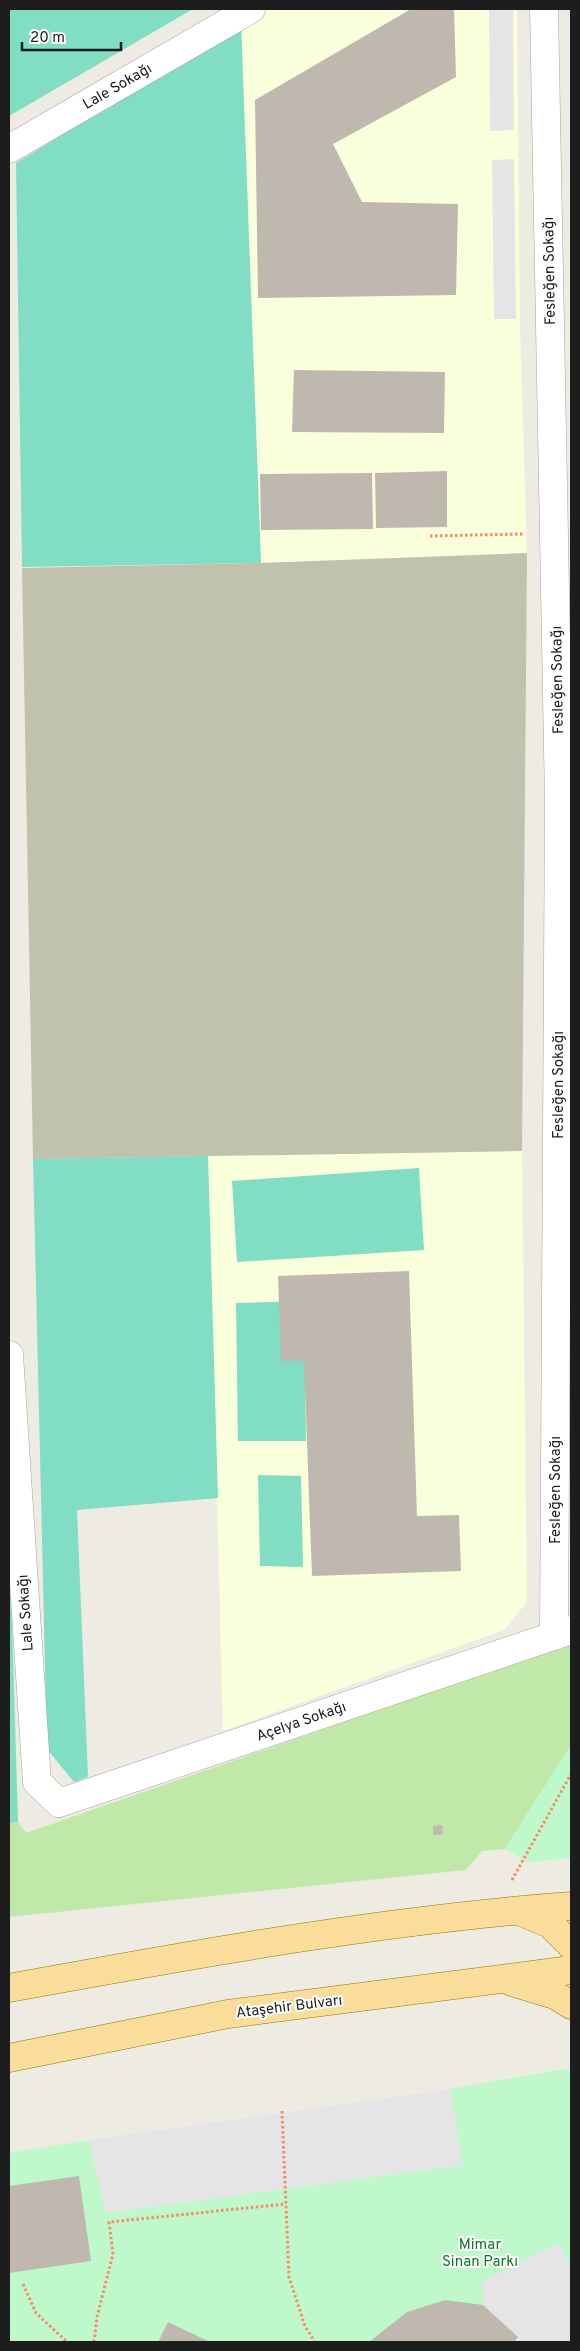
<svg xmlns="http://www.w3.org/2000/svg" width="580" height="2351" viewBox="0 0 580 2351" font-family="Overpass,sans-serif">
  <rect width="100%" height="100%" fill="#eeebe2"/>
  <!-- education -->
  <g fill="#faffdb">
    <polygon points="265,9 517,9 520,326 527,553 261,563 241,22"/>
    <polygon points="522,1151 527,1602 504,1630 223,1731 208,1156"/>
  </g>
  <!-- construction -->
  <polygon fill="#c0c2ae" points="527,553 522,1151 33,1159 22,568 261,563"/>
  <!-- grass -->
  <polygon fill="#c0e8a8" points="571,1643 571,1745 505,1849 482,1851 466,1870 9,1917 9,1823 18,1822 26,1833"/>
  <!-- park -->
  <g fill="#bff8cb">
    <polygon points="571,1745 571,1858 528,1862 505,1849"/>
    <polygon points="564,2069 571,2071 571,2342 9,2342 9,2153 89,2140 106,2213 462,2165 450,2089"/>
  </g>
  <!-- pitch -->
  <g fill="#81ddc4">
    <polygon points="9,9 193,9 9,116"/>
    <polygon points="241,22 261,563 22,567 16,163 216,41"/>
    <polygon points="208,1156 218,1498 77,1510 88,1777 74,1782 47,1749 33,1159"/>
    <polygon points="419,1168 424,1250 237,1262 232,1181"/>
    <polygon points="304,1301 306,1441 238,1441 236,1303"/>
    <polygon points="258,1475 301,1476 303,1567 260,1566"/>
    <polygon points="9,1521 18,1822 9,1823"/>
  </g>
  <!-- parking -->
  <g fill="#e5e5e5">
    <polygon points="489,9 513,9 514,130 490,131"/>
    <polygon points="514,159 516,319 494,319 492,160"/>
    <polygon points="450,2089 463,2165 106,2213 89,2140"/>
    <polygon points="558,2243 571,2265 571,2342 514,2342 518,2337 483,2305 481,2282"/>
  </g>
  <!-- building -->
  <g fill="#beb8af">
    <polygon points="411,9 454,9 456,77 333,144 362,202 458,204 456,295 258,298 255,100"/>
    <polygon points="294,370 445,372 444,433 292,432"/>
    <polygon points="447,471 447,527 376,528 375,473"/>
    <polygon points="372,473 373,529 261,530 260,474"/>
    <polygon points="409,1271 417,1516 459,1515 461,1571 312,1576 304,1361 281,1361 278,1276"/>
    <polygon points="442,1825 443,1834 433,1835 433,1826"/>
    <polygon points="79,2176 91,2261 9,2273 9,2186"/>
    <polygon points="445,2300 483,2305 518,2337 514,2342 369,2342 407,2312"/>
    <polygon points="168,2322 210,2342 158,2342"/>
  </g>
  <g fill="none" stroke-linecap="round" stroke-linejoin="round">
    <!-- minor casing -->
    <g stroke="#a4a4a4" stroke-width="29">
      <g id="minor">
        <polyline points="544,9 559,800 554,1636"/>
        <polyline points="9,149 251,9"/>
        <polyline points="9,1355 37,1782 59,1803 571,1630"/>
      </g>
    </g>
    <!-- major casing -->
    <g stroke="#937502" stroke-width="29">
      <g id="major">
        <polyline points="519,1911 550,1924 571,1945"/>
        <polyline points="512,1982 555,1995 571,2005"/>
        <path d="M9 1988C195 1954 382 1920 571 1906"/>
        <polyline points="9,2058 228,2014 571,1970"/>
      </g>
    </g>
    <!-- path -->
    <g stroke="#f88a6a" stroke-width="3" stroke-dasharray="2.5 2.5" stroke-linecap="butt">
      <polyline points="430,536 523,534"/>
      <polyline points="512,1880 571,1774"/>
      <polyline points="282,2111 289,2277 305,2326 315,2342"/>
      <polyline points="23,2284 36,2313 67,2342"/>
      <polyline points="94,2342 97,2317 113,2254 109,2222 286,2204"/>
    </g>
    <!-- minor -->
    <use href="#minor" stroke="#fff" stroke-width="28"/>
    <!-- major -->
    <use href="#major" stroke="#fadd9b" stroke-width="28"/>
  </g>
  <g text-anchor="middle" stroke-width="4" stroke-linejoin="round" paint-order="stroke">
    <!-- street labels -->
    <g font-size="15" fill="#1d1d1d" stroke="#fff">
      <text transform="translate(117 86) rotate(-30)" y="5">Lale Sokağı</text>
      <text transform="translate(549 271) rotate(-91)" y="5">Fesleğen Sokağı</text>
      <text transform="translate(557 680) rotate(-91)" y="5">Fesleğen Sokağı</text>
      <text transform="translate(558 1085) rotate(-90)" y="5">Fesleğen Sokağı</text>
      <text transform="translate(555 1490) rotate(-90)" y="5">Fesleğen Sokağı</text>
      <text transform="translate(25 1613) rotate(-94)" y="5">Lale Sokağı</text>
      <text transform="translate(301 1721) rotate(-19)" y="5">Açelya Sokağı</text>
      <text transform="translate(289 2006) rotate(-7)" y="5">Ataşehir Bulvarı</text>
    </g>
    <!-- park labels -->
    <g font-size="15" fill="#0d7923" stroke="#fff">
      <text x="480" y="2249">Mimar<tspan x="480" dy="17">Sinan Parkı</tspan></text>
    </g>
  </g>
  <!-- border -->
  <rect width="580" height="2351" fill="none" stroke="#1d1d1d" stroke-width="20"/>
  <!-- scale -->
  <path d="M22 42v8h99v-8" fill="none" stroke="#1d1d1d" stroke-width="2.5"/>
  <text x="30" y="42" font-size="15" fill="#1d1d1d" stroke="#ffffff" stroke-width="4" paint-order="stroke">20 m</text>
</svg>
